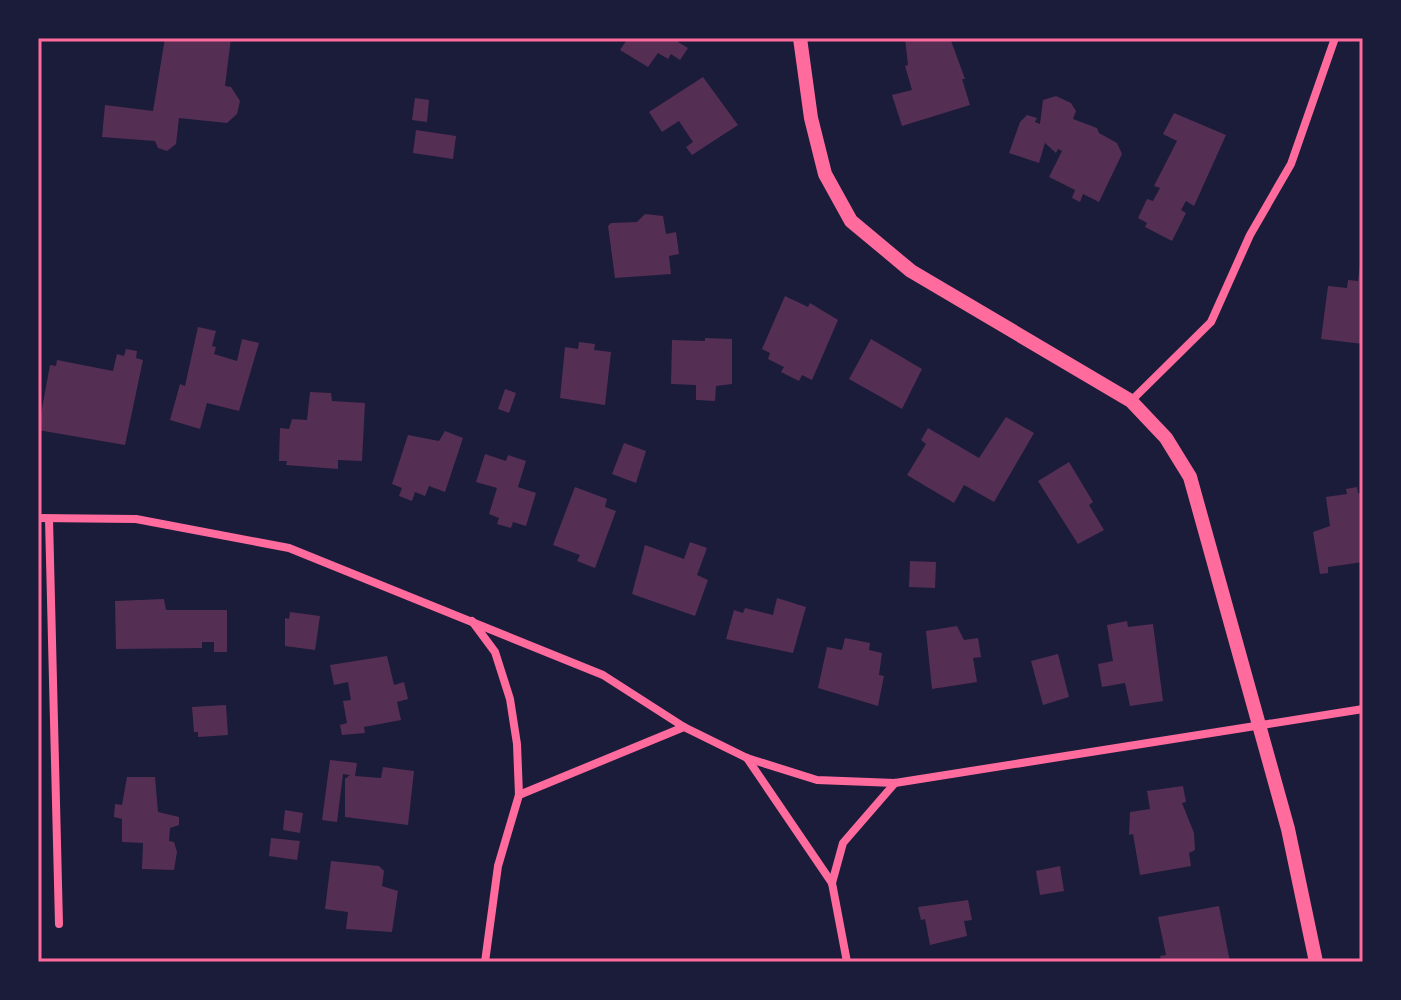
<svg xmlns="http://www.w3.org/2000/svg" width="1401" height="1000" viewBox="0 0 1401 1000" font-family="Mulish,sans-serif">
  <rect width="100%" height="100%" fill="#1b1b3a"/>
  <!-- building -->
  <g fill="#542f53">
    <polygon points="165,38 231,38 225,86 231,87 240,101 237,114 227,123 179,118 176,144 167,151 158,148 155,141 102,137 105,105 153,111"/>
    <polygon points="628,38 681,38 678,42 688,48 680,60 671,54 668,59 658,53 648,67 620,50"/>
    <polygon points="905,38 950,38 965,79 962,79 970,105 902,126 892,95 912,90 905,66 908,65"/>
    <polygon points="703,77 738,125 692,155 686,147 693,142 679,121 662,132 649,112"/>
    <polygon points="1056,96 1071,103 1076,111 1073,119 1097,128 1099,133 1117,143 1122,154 1099,202 1083,194 1080,202 1072,198 1075,190 1049,177 1062,151 1058,149 1056,153 1045,143 1039,163 1009,153 1020,122 1027,115 1037,118 1035,122 1040,124 1043,100"/>
    <polygon points="415,98 429,100 427,122 412,120"/>
    <polygon points="1174,113 1226,135 1194,206 1186,201 1181,210 1186,213 1172,241 1145,227 1147,223 1138,218 1147,199 1153,201 1160,188 1154,186 1177,141 1163,134"/>
    <polygon points="416,130 456,136 453,159 413,153"/>
    <polygon points="645,214 663,216 666,234 676,232 679,254 669,256 671,274 615,278 608,226 611,223 637,222"/>
    <polygon points="1361,256 1363,344 1321,339 1328,286 1347,288 1348,280 1358,281"/>
    <polygon points="785,296 808,307 810,303 838,320 812,380 802,375 799,381 781,372 784,367 768,359 770,353 762,349"/>
    <polygon points="198,327 216,331 212,346 216,347 214,354 237,361 242,339 259,343 239,411 207,403 200,429 170,420 180,384 185,386"/>
    <polygon points="705,338 732,339 732,384 716,386 715,401 696,400 696,385 671,384 672,340 705,341"/>
    <polygon points="871,339 922,369 902,409 849,379"/>
    <polygon points="579,342 595,344 594,350 611,352 605,405 560,398 565,347 578,349"/>
    <polygon points="126,349 137,351 136,358 143,360 125,445 38,430 50,365 56,366 57,360 113,371 117,354 124,356"/>
    <polygon points="505,389 516,393 509,413 498,409"/>
    <polygon points="310,392 331,393 332,401 365,403 362,461 338,460 338,469 286,465 287,461 279,461 280,428 289,429 292,419 307,420"/>
    <polygon points="1006,417 1034,433 994,502 964,485 954,503 907,475 926,444 921,440 928,428 979,458"/>
    <polygon points="445,431 463,438 445,492 429,486 425,496 415,492 412,501 399,496 402,488 392,484 408,435 439,441"/>
    <polygon points="624,443 646,451 636,483 612,474"/>
    <polygon points="485,454 506,461 508,455 526,461 518,487 536,493 526,526 513,522 511,528 497,524 499,518 489,514 497,488 476,482"/>
    <polygon points="1069,462 1093,502 1089,505 1104,530 1078,544 1038,481"/>
    <polygon points="575,487 607,499 605,507 616,511 595,568 577,561 580,555 553,545"/>
    <polygon points="1357,487 1358,493 1363,494 1363,562 1328,567 1328,573 1320,574 1313,532 1330,526 1326,497 1347,494 1346,489"/>
    <polygon points="690,542 707,548 697,575 708,580 695,616 632,594 645,545 684,559"/>
    <polygon points="910,561 936,562 935,588 909,587"/>
    <polygon points="777,598 806,607 793,653 726,639 734,610 743,613 745,608 773,615"/>
    <polygon points="164,599 166,610 227,610 227,652 214,652 214,642 202,642 202,648 116,649 115,601"/>
    <polygon points="290,612 320,616 315,650 285,646 285,618 289,619"/>
    <polygon points="1127,621 1128,627 1153,624 1163,701 1130,706 1125,683 1102,687 1098,664 1113,661 1107,625"/>
    <polygon points="957,626 964,640 978,638 981,657 973,658 977,682 932,689 926,631"/>
    <polygon points="845,638 870,643 869,650 882,653 879,675 884,676 878,706 818,688 827,647 842,650"/>
    <polygon points="1058,654 1069,697 1043,705 1031,661"/>
    <polygon points="387,656 394,685 404,682 408,699 397,702 401,720 364,727 365,733 342,735 340,725 347,723 343,701 351,700 348,682 334,685 330,665"/>
    <polygon points="226,705 228,735 198,737 198,732 194,732 192,707"/>
    <polygon points="330,760 357,763 355,776 381,778 383,767 414,771 408,825 345,817 345,779 350,775 343,774 337,822 322,820"/>
    <polygon points="127,777 155,777 158,812 179,817 179,825 170,828 169,841 174,842 177,852 174,870 142,869 143,843 122,842 122,819 114,817 115,804 122,805"/>
    <polygon points="1183,786 1186,802 1182,803 1194,833 1195,850 1189,853 1191,866 1140,875 1133,834 1129,835 1130,812 1150,809 1147,791"/>
    <polygon points="285,810 303,813 300,833 283,830"/>
    <polygon points="271,838 300,841 297,860 269,856"/>
    <polygon points="331,861 379,866 384,871 382,886 398,891 392,932 346,929 348,912 325,909"/>
    <polygon points="1060,866 1064,891 1040,895 1036,871"/>
    <polygon points="968,900 972,920 964,921 967,936 930,945 925,919 921,920 918,907"/>
    <polygon points="1219,906 1230,962 1161,962 1160,956 1166,955 1158,917"/>
  </g>
  <g fill="none" stroke-linecap="round" stroke-linejoin="round">
    <!-- minor -->
    <g stroke="#ff6b9d" stroke-width="8">
      <polyline points="1131,401 1211,322 1250,235 1291,164 1335,38"/>
      <polyline points="38,518 136,519 289,548 603,675 684,727 747,758 817,780 895,783 1363,709"/>
      <polyline points="49,519 59,924"/>
      <polyline points="472,621 495,652 510,699 517,744 519,795 498,866 485,962"/>
      <polyline points="747,758 832,883 847,962"/>
      <polyline points="519,795 684,727"/>
      <polyline points="832,883 843,843 895,783"/>
    </g>
    <!-- tertiary -->
    <polyline stroke="#ff6b9d" stroke-width="14" points="800,38 811,118 825,174 851,221 911,271 1131,401 1166,438 1190,477 1288,829 1316,962"/>
  </g>
  <!-- border -->
  <rect width="1401" height="1000" fill="none" stroke="#1b1b3a" stroke-width="80"/>
  <rect x="40" y="40" width="1321" height="920" fill="none" stroke="#ff6b9d" stroke-width="3"/>
</svg>
